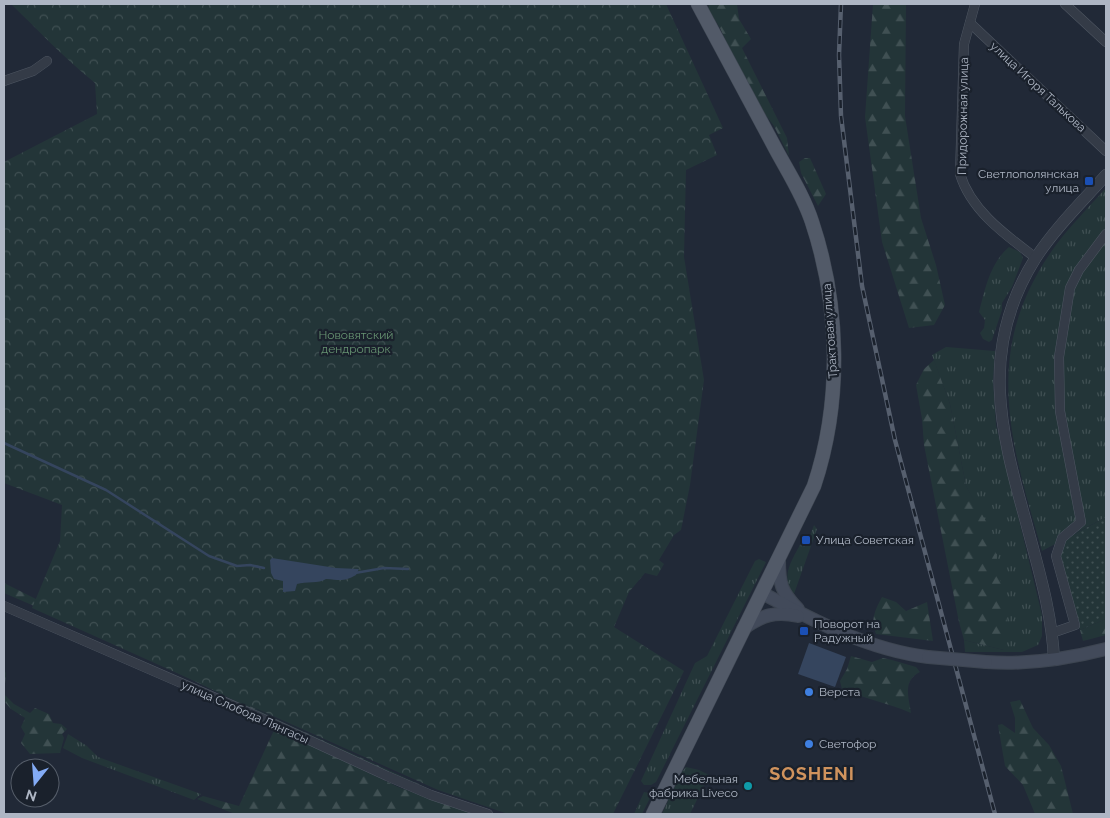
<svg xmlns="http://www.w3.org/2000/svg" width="1110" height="818" viewBox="0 0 1110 818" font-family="Raleway,sans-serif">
  <defs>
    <pattern id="grass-tufts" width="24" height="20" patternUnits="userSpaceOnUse" patternTransform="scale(1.25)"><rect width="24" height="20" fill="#233538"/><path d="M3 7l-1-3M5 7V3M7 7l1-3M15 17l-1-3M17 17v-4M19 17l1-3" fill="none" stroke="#405053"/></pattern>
    <pattern id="forest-firs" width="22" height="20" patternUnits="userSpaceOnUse" patternTransform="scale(1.25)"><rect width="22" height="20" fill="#233538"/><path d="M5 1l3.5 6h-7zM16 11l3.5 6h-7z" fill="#405053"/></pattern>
    <pattern id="park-crowns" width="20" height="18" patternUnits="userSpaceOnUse" patternTransform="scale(1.25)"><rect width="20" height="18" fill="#233538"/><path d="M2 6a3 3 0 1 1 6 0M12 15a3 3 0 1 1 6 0" fill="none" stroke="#405053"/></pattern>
    <pattern id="garden-dots" width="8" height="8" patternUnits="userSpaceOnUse" patternTransform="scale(1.25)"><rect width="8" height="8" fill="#233538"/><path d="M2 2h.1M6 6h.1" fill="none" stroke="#405053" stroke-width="1.8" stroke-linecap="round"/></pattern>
  </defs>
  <rect width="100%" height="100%" fill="#212937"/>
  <!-- grass -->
  <g fill="url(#grass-tufts)">
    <path d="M1106 188V517L1042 551C1010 440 980 349 1056 245 1071 225 1089 207 1106 188Z"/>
    <path d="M1009 247 1020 252 1023 258 1012 287 1002 303V310L992 340 989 342 983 339 980 333 984 328 985 320 979 312C985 289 990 263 1009 247Z"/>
    <polygon points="946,347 995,351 993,381 996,425 1042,615 1042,636 1038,645 1022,652 965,652 964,640 1004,650 974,501 966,486 950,404 932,355"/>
    <path d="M814 525 817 529 794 594C779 576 793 559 802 541L807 543Z"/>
    <polygon points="759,559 766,562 656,782 651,785 644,785 641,781 695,663 707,656 755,561"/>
    <polygon points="68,734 87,746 98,757 201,794 194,800 82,758 63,748"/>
    <polygon points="686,767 699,770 709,775 690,814 662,814 681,773"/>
    <polygon points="644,792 649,793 651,796 642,814 634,814"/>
  </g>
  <!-- forest -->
  <g fill="url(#forest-firs)">
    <polygon points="709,4 737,4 739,19 751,39 742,48 787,138 789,156 774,126 751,96 720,28 708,9"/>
    <polygon points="873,4 906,4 905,116 921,218 936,265 945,305 934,325 909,328 882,242 865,117"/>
    <polygon points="805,158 810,158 826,194 818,206 801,173 799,162"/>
    <polygon points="934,360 950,404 966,486 992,532 1009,630 1004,650 964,640 959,622 924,445 922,419 916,385 924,369"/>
    <path d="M4 583 274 718 430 789C285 730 148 654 4 593Z"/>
    <path d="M882 597 896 602 906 611 927 602 933 641 876 634C870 620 875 610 882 597Z"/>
    <polygon points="1106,619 1106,635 1083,641 1080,630"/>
    <path d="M851 656 872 662 883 658 892 660 916 667 920 672C902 681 909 697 911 713 889 703 864 699 842 689L840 681 847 669Z"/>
    <polygon points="4,670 6,673 4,694 14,704 30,713 35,708 49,714 53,723 61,724 67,729 62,734 64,738 60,753 30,754 21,743 25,734 21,727 25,718 11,709 4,701"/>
    <polygon points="1020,700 1033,728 1049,745 1061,766 1073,814 1035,814 1023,785 1005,766 998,725 1002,724 1015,733 1015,718 1010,702"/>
    <polygon points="275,728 398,787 474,814 235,814 197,799 203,796 239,806"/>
  </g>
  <!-- park -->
  <path fill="url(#park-crowns)" d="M11 4H666L723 128 709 135 717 155 686 170 684 257 704 380 690 485 681 530 674 535 659 560 664 564 657 576 645 573 629 592 614 627 684 671 613 814H508L438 790 32 608 60 541 62 505 4 483V162L97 114 95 83C65 59 39 31 11 4Z"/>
  <!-- garden -->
  <polygon fill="url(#garden-dots)" points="1106,517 1106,619 1080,630 1059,563 1062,541"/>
  <!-- water -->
  <g fill="#35455e">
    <path d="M272 558 336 568 359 569 356 575C344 582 340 580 326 579 319 584 306 581 297 584L295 591 283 592V581L274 579 271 573 270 560Z"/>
    <polygon points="809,643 846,657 835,687 798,674"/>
  </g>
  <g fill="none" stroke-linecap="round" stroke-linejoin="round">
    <!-- stream -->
    <g stroke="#35455e" stroke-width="2.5">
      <polyline points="4,443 106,490 209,556 237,566 250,565 264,568"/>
      <polyline points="355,573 384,568 408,569"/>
    </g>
    <!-- minor casing -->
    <g stroke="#4e5662" stroke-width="10">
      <g id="minor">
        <path d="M975 4 964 44 960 174C971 211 1007 236 1036 258"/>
        <polyline points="1065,4 1106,42"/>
        <polyline points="970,23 1106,151"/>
        <polyline points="4,81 33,71 47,61"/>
        <polyline points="4,606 257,716 387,776 431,795 488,814"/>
        <polyline points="1052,633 1075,625 1056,556 1062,538 1081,522 1060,411 1059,357 1070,288 1079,270 1106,234"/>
      </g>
    </g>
    <!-- tertiary casing -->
    <g stroke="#4e5662" stroke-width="12">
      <path id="tertiary" d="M1054 660C1052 612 1038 568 1026 522 1000 429 979 348 1035 259 1055 228 1082 202 1106 175"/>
    </g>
    <!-- secondary casing -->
    <g stroke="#3d4551" stroke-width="14">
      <g id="secondary">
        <path d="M779 560C779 583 781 592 798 609"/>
        <path d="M762 593C814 621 869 650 928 657"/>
        <path d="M743 629C762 615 775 611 798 616"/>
        <path d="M986 662C1026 665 1067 659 1106 649"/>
      </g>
    </g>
    <!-- primary casing -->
    <g stroke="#3d4551" stroke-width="15">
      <path id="primary" d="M653 814 814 486C842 402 840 306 812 222 803 194 786 169 773 144 748 97 723 50 698 4"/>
    </g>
    <!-- minor -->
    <use href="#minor" stroke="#343b47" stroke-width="9"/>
    <!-- tertiary -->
    <use href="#tertiary" stroke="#343b47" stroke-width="11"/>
    <!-- secondary -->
    <use href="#secondary" stroke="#424a5a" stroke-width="12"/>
    <!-- primary -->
    <use href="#primary" stroke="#525a68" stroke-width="14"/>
    <!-- rail casing -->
    <g stroke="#565f6e" stroke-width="4.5">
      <polyline id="rail" points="841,4 839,55 841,116 862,286 895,440 995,814"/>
    </g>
    <!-- rail -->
    <use href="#rail" stroke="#1a212c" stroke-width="2.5" stroke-dasharray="8" stroke-linecap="butt"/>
    <!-- secondary-bridge casing -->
    <g stroke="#3d4551" stroke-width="14" stroke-linecap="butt">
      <polyline id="secondary-bridge" points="928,657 986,662"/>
    </g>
    <!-- secondary-bridge -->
    <use href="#secondary-bridge" stroke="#424a5a" stroke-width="12"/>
  </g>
  <!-- markers -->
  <g fill="#1a4fb4" stroke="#1a212c" stroke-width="2">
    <rect x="1084" y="176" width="10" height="10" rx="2.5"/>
    <rect x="801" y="535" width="10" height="10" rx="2.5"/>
    <rect x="799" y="626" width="10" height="10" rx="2.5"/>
  </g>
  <g fill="#3f7fe0" stroke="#1a212c" stroke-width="2">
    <circle cx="809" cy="692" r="5"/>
    <circle cx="809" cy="744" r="5"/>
  </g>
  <circle fill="#0f9aa8" stroke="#1a212c" stroke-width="2" cx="748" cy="786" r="5"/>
  <g text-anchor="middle" stroke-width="4.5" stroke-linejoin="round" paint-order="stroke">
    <!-- street labels -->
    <g font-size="12" fill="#aeb6c4" stroke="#1a212c">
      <text transform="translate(1038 87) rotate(43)" y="4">улица Игоря Талькова</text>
      <text transform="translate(963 116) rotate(-89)" y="4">Придорожная улица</text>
      <text transform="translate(830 331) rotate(-94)" y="4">Трактовая улица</text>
      <text transform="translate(245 712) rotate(24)" y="4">улица Слобода Лянгасы</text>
    </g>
    <!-- poi labels -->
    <g font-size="12" fill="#aeb6c4" stroke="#1a212c" text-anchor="start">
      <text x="1079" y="178" text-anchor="end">Светлополянская<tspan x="1079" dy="14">улица</tspan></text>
      <text x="816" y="544">Улица Советская</text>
      <text x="814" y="628">Поворот на<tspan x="814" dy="14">Радужный</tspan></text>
      <text x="819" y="696">Верста</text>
      <text x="819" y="748">Светофор</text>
      <text x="738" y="783" text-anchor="end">Мебельная<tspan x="738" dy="14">фабрика Liveco</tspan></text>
    </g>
    <!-- park labels -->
    <g font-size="12" fill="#679472" stroke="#1a212c">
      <text x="356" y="339">Нововятский<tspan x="356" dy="14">дендропарк</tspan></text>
    </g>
    <!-- district labels -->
    <g font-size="18" font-weight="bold" letter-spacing="1" fill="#d0935d" stroke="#1a212c">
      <text x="812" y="780">SOSHENI</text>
    </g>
  </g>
  <!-- border -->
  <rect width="1110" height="818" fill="none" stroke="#aeb6c4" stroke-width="10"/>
  <!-- north arrow -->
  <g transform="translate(35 783) rotate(197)"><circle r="24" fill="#1a212c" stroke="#555d69"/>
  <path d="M0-4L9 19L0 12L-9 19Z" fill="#83abf5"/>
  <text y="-8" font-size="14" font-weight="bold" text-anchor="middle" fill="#aeb6c4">N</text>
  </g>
</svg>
